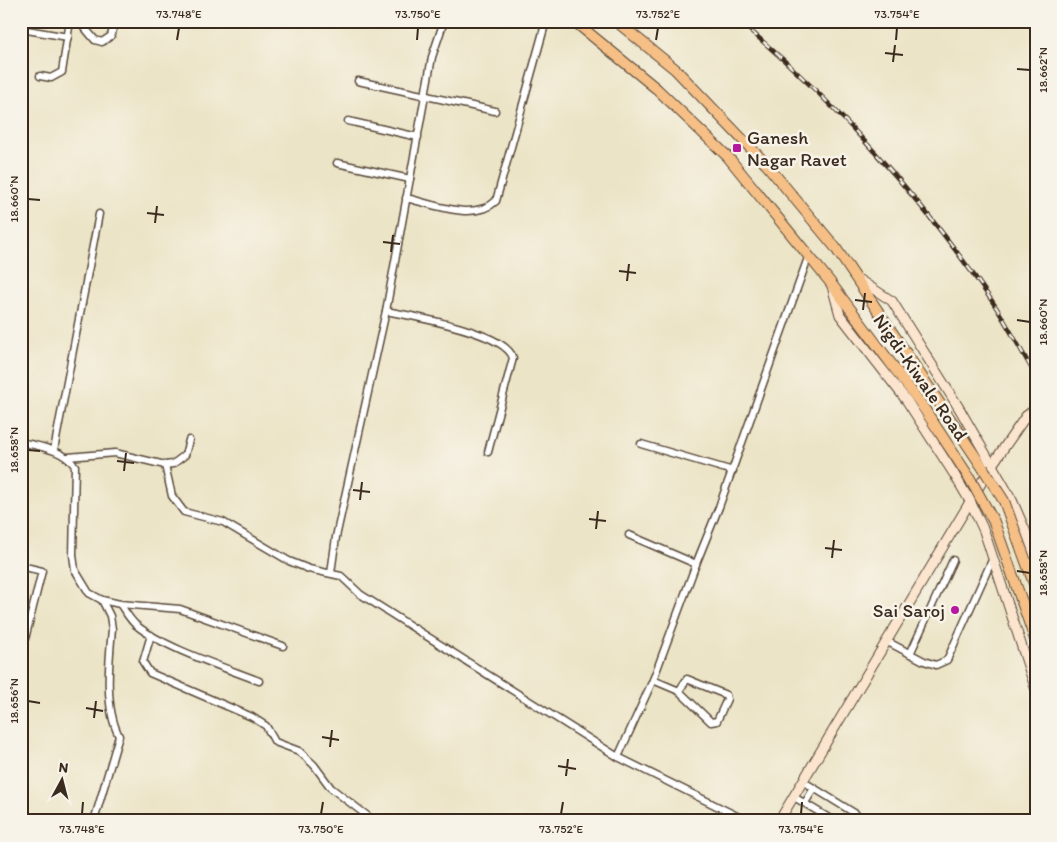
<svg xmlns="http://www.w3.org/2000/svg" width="1057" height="842" viewBox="0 0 1057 842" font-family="Itim,sans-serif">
  <rect width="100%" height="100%" fill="#f7f3e8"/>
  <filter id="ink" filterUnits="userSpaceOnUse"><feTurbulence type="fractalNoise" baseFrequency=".02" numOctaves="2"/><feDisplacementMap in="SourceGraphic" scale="10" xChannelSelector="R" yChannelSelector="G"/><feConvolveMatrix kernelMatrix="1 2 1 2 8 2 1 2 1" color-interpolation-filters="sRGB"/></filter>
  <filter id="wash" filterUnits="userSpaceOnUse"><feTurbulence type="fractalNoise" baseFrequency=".0096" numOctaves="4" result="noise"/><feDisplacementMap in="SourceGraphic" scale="20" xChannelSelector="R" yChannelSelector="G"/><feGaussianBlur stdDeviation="1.12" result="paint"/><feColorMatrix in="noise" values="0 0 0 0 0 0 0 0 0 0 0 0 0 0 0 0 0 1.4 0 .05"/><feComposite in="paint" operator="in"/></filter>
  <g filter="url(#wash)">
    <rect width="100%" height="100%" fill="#ece4c6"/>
  </g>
  <g filter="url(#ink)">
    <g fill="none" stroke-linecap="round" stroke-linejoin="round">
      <!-- street casing -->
      <g stroke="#564637" stroke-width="9">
        <g id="street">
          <polyline points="79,21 95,40 102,42 111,36 115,21"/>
          <polyline points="21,29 68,37"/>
          <polyline points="40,76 51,78 62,72 70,21"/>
          <polyline points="358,81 495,111"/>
          <polyline points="348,121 418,137"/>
          <polyline points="337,163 410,179"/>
          <path d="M406 198C432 204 474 222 496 201L546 21"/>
          <path d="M386 311C411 316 506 332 513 358L488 452"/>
          <path d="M21 442C41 447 62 449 75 466L73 555 75 570 89 593 102 600 120 604 180 609 283 646"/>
          <polyline points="641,444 733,471"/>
          <polyline points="54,450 99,214"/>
          <polyline points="68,457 115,453 165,465 173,464 185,455 189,440"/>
          <polyline points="165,465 172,496 184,512 223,522 289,561 309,569 341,576 360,594 618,757 747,821"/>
          <polyline points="629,535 696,564"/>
          <polyline points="21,566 42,571 21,655"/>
          <polyline points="331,573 336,537 386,311 432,57 444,21"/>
          <path d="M120 604C125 611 130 620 136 625 162 647 226 668 259 681"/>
          <polyline points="151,635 143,662 150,673 252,717 266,726 275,742 299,751 314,765 331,788 374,821"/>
          <polyline points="888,642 924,661 936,665 947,660 993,558"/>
          <polyline points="910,654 953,560"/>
          <polyline points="653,680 679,691 711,722 717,721 727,699 726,695 687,679 679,691"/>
          <polyline points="618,757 653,680 696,564 719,507 809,255"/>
          <polyline points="804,782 856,814"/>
          <polyline points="794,797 834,821"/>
          <polyline points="805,803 814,788"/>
          <path d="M94 821 119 736C104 707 109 661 112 629L110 616 102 600"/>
          <polyline points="626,821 633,821"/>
        </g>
      </g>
      <!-- secondary casing -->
      <g stroke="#564637" stroke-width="11">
        <g id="secondary">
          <polyline points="858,279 892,301 959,408 1012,500 1025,530 1036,565"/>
          <polyline points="832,286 840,315 907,401 954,474 971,503 984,531 1036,690"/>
          <polyline points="779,821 992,465 1026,416 1034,410"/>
        </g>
      </g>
      <!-- primary casing -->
      <g stroke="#564637" stroke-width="12">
        <g id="primary">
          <polyline points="574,21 657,89 728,157 830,282 919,401 969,477"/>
          <polyline points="616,21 675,69 766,164 835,247 983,468"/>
        </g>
      </g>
      <!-- street -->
      <use href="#street" stroke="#fff" stroke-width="6"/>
      <!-- secondary -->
      <use href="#secondary" stroke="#fbe5cf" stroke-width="9"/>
      <!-- primary -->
      <use href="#primary" stroke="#f5bf86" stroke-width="10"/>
      <!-- rail casing -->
      <g stroke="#3b2a1e" stroke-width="4.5">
        <path id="rail" d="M739 21C833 99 923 200 992 301 1008 325 1021 351 1036 376"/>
      </g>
      <!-- rail -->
      <use href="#rail" stroke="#f7f3e8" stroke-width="2.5" stroke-dasharray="8" stroke-linecap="butt"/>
      <!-- primary-bridge casing -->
      <g stroke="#564637" stroke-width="12" stroke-linecap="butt">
        <g id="primary-bridge">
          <polyline points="983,468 1004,501 1036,589"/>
          <polyline points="969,477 994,522 1036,642"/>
        </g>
      </g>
      <!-- primary-bridge -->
      <use href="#primary-bridge" stroke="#f5bf86" stroke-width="10"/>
    </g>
  </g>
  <!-- ticks -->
  <path fill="none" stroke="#3b2a1e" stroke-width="2" d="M177 40 179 28M417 40 418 28M656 40 658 28M896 40 897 28M885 53 903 55M893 62 895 45M1017 69 1030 70M28 199 40 200M147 213 164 215M155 223 157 206M383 242 400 244M391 252 393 235M619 271 636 273M627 281 629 264M855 300 872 302M863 310 865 293M1017 320 1030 322M28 450 40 451M117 461 134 463M124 471 126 453M353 490 370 492M360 500 362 482M589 519 606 521M596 529 598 511M825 548 842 550M832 558 834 540M1017 571 1030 573M28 701 40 703M86 708 103 711M94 718 96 701M322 737 339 740M330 747 332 730M558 766 576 769M566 776 568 759M82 814 83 802M321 814 323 802M561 814 563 802M801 814 802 802"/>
  <!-- markers -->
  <g fill="#b5179e" stroke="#f7f3e8" stroke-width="2">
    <rect x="732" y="143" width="10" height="10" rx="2.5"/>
    <circle cx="955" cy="610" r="5"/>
  </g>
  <g text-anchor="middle" stroke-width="5" stroke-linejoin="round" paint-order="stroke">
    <!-- poi labels -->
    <g font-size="19" fill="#3b2a1e" stroke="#f7f3e8" text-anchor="start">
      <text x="747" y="144">Ganesh<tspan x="747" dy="22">Nagar Ravet</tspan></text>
      <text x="945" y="617" text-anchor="end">Sai Saroj</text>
    </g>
    <!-- street labels -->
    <g font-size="19" fill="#3b2a1e" stroke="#f7f3e8">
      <text transform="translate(921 377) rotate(55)" y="7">Nigdi-Kiwale Road</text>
    </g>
  </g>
  <!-- margin -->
  <rect width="1057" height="842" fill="none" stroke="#f7f3e8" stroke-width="55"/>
  <!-- north arrow -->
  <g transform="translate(62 780) rotate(7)" stroke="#f7f3e8" stroke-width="4" paint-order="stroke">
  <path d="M0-4L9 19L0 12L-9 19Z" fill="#3b2a1e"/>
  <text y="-8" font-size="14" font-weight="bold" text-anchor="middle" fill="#3b2a1e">N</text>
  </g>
  <rect x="28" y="28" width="1002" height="786" fill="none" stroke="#3b2a1e" stroke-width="2"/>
  <g font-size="12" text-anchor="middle" fill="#3b2a1e">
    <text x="179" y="18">73.748°E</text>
    <text x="418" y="18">73.750°E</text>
    <text x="658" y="18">73.752°E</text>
    <text x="897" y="18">73.754°E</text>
    <text transform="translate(1043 70) rotate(-90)" y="4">18.662°N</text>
    <text transform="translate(14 199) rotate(-90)" y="4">18.660°N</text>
    <text transform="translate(1043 322) rotate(-90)" y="4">18.660°N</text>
    <text transform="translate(14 450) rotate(-90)" y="4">18.658°N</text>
    <text transform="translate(1043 573) rotate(-90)" y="4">18.658°N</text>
    <text transform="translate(14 701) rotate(-90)" y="4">18.656°N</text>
    <text x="82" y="833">73.748°E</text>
    <text x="321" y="833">73.750°E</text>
    <text x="561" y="833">73.752°E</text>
    <text x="801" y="833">73.754°E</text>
  </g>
</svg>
